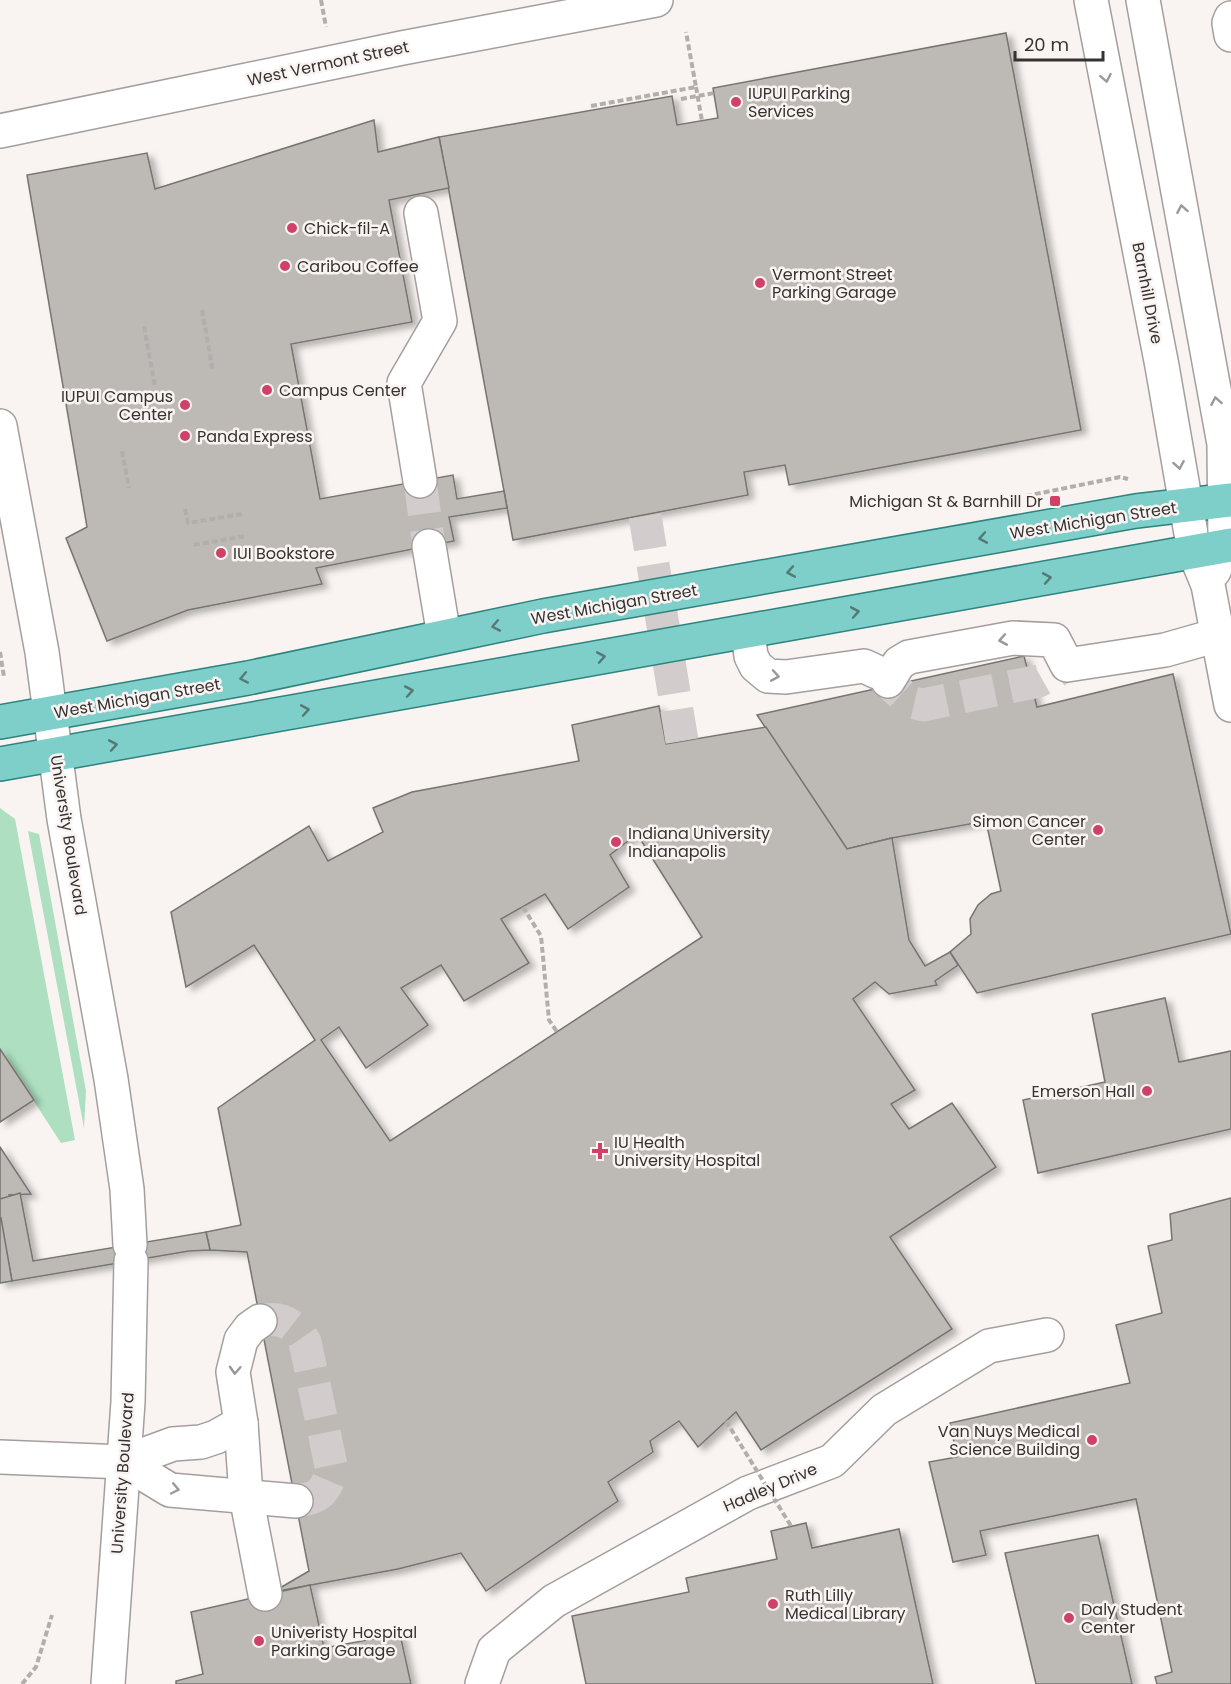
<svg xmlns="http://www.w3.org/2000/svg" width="1231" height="1684" viewBox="0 0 1231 1684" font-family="Poppins,sans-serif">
  <defs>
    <filter id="shadow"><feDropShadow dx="6" dy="4" stdDeviation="3" flood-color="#0004"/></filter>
  </defs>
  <rect width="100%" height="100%" fill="#f9f4f2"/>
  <!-- green -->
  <g fill="#addfc0">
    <polygon points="0,808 15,819 75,1140 61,1143 0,1049"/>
    <polygon points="28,831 39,834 86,1091 84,1128"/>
  </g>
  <!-- building -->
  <g fill="#bdbab6" stroke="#767471" stroke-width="1.5" fill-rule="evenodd" filter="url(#shadow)">
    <polygon points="1006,33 1081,430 789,485 785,465 744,472 748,495 513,540 439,137 672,96 677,125 718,118 713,88"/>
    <polygon points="374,120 378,152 439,137 449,188 389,200 412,322 291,344 320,499 453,475 457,499 504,491 507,508 449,517 454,541 316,568 322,584 188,610 107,641 66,538 87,527 27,175 147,153 155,189"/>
    <polygon points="1024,656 1037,707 1173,674 1231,934 977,993 950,952 971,934 970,919 978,905 991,894 1001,891 986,821 892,838 847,849 757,715"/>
    <path d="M659 706 666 744 766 727 847 849 892 838 909 940 925 966 950 952 958 965 935 981 937 985 889 994 875 982 853 999 915 1090 891 1104 909 1129 952 1103 996 1167 890 1237 952 1329 761 1450 736 1412 698 1447 679 1421 650 1441 653 1452 608 1482 618 1501 486 1591 461 1553 398 1569 273 1592 309 1571 247 1252 210 1250 206 1232 241 1225 218 1108 315 1040 254 945 186 987 171 912 309 826 328 861 383 832 373 808 412 792 579 761 572 725ZM637 834 702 937 390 1141 321 1040 339 1027 366 1068 428 1025 401 988 441 965 464 1001 529 963 501 919 545 894 568 929 629 887 610 855Z"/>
    <polygon points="1165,998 1179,1062 1231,1051 1231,1129 1038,1173 1023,1100 1105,1082 1092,1014"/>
    <polygon points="0,1049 34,1100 0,1122"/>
    <polygon points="0,1147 31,1194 9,1195 10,1197 0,1199"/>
    <polygon points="20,1193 33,1261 206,1232 210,1250 189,1251 12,1281 0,1219 0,1199"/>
    <polygon points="1231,1198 1231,1684 1157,1684 1155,1677 1172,1672 1136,1499 980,1531 986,1555 953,1562 929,1462 957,1457 950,1423 1130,1383 1116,1325 1162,1313 1148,1246 1172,1240 1170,1214"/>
    <polygon points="1,1218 12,1281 0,1283 0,1219"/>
    <polygon points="806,1523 812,1548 899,1529 933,1684 586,1684 572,1616 689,1592 686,1578 777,1559 771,1531"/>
    <polygon points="1098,1535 1132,1684 1036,1684 1005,1553"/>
    <polygon points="310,1585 324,1648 400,1634 411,1684 176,1684 176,1681 203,1674 191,1612"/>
  </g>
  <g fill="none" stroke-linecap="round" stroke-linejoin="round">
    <!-- minor-tunnel -->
    <g stroke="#d2cdcc" stroke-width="33" stroke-dasharray="33 16" stroke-linecap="butt">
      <polyline points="420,481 429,546"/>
      <polyline points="645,516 682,741"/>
      <polyline points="877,672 910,702 923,705 1039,681 1067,665"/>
      <path d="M260 1321C282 1316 294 1324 305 1342L332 1470C325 1493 319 1498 296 1501"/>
    </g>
    <!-- minor casing -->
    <g stroke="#a39f9d" stroke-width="36">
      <g id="minor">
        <polyline points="1091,0 1162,366 1194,551 1208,585 1231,705"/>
        <polyline points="1143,0 1224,444 1225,546 1214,571"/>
        <polyline points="1231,18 1229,23 1231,35"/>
        <polyline points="0,131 402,48 656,0"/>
        <polyline points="0,426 42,652 64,819 111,1079 127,1189 130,1245"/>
        <polyline points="420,481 404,383 440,321 421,213"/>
        <polyline points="429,546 444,636"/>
        <polyline points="748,632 751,656 756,666 768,676 786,677 864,666 877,672"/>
        <polyline points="888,681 899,663 909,657 1013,638 1054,640 1067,665 1165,650 1218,635"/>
        <polyline points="260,1321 250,1328 241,1340 233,1372 241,1423 246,1496 265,1594"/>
        <polyline points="0,1457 124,1462 173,1444 201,1442 216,1437 241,1423"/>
        <polyline points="124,1462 170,1490 296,1501"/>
        <polyline points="108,1684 128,1402 131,1261"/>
        <polyline points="482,1684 494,1650 554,1601 748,1493 832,1461 884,1410 989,1346 1047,1335"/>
      </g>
    </g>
    <!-- major casing -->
    <g stroke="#2d837d" stroke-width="36">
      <g id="major">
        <polyline points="0,722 248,678 543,616 1136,511 1231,500"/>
        <polyline points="0,764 1231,545"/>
      </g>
    </g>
    <!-- path -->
    <g stroke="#b2aeac" stroke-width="4" stroke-dasharray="6 3" stroke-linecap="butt">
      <polyline points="321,0 326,27"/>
      <polyline points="696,87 702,121"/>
      <polyline points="681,99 714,93"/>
      <polyline points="591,106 696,87 686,32"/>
      <polyline points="202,310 213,372"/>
      <polyline points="144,326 155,387"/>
      <polyline points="122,451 129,488"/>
      <polyline points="1026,496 1120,477 1128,479"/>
      <polyline points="185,509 188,523 242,514"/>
      <polyline points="194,545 246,536"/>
      <polyline points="0,652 4,677"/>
      <polyline points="523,907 541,936 549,1020 557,1032"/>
      <polyline points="22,1684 36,1667 52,1615"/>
    </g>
    <!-- minor -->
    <use href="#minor" stroke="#fff" stroke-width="33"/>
    <!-- major -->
    <use href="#major" stroke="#7ececa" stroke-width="33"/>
    <!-- path-bridge -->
    <polyline stroke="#b2aeac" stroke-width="4" stroke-dasharray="6 3" stroke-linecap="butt" points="726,1421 791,1526"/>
  </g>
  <!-- one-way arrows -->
  <defs><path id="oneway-chevron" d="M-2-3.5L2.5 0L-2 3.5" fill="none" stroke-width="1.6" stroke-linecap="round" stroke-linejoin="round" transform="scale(1.5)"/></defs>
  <g stroke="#9a9998">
    <use href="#oneway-chevron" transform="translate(1106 78) rotate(79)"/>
    <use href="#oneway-chevron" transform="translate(1182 209) rotate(-100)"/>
    <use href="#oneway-chevron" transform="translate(1216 401) rotate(-100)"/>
    <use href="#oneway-chevron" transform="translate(1179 465) rotate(80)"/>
    <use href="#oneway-chevron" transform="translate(1003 640) rotate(170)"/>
    <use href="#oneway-chevron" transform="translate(775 676) rotate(10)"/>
    <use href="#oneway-chevron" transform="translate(235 1370) rotate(93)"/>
    <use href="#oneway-chevron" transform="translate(175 1489) rotate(12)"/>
  </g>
  <g stroke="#567976">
    <use href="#oneway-chevron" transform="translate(983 538) rotate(170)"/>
    <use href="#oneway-chevron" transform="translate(791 572) rotate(170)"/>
    <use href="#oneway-chevron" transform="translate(1047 578) rotate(-10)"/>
    <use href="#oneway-chevron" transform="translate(855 612) rotate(-10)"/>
    <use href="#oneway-chevron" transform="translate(496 626) rotate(169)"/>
    <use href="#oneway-chevron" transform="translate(601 657) rotate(-10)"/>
    <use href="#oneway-chevron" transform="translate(244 678) rotate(169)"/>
    <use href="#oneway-chevron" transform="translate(409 691) rotate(-10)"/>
    <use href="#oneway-chevron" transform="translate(305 710) rotate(-10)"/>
    <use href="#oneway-chevron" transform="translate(113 745) rotate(-10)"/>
  </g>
  <!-- markers -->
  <g fill="#d04168" stroke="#f9f4f2" stroke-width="2">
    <circle cx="736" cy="102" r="6"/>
    <circle cx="292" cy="228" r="6"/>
    <circle cx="285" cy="266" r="6"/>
    <circle cx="760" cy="283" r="6"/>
    <circle cx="267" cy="390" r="6"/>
    <circle cx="185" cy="405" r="6"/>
    <circle cx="185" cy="436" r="6"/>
    <rect x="1049" y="495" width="12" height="12" rx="3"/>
    <circle cx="221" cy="553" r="6"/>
    <circle cx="1098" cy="830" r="6"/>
    <circle cx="616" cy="842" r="6"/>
    <circle cx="1147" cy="1091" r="6"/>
    <path d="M597 1142h6v6h6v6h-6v6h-6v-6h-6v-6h6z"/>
    <circle cx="1092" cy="1440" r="6"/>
    <circle cx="773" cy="1604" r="6"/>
    <circle cx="1069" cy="1618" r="6"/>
    <circle cx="259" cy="1641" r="6"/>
  </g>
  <g text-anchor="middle" stroke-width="5" stroke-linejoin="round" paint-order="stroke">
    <!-- street labels -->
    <g font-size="16" fill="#353332" stroke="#f9f4f2">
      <text transform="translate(328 63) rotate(-12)" y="6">West Vermont Street</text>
      <text transform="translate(1148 293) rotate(79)" y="6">Barnhill Drive</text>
      <text transform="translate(1093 520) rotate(-9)" y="6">West Michigan Street</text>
      <text transform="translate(614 604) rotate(-10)" y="6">West Michigan Street</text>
      <text transform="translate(137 698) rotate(-10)" y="6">West Michigan Street</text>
      <text transform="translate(69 835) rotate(81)" y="6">University Boulevard</text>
      <text transform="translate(122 1473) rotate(-86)" y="6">University Boulevard</text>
      <text transform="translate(770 1487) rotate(-23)" y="6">Hadley Drive</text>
    </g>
    <!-- poi labels -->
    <g font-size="16" fill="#353332" stroke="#f9f4f2" text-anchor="start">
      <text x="748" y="99">IUPUI Parking<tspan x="748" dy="18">Services</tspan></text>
      <text x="304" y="234">Chick-fil-A</text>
      <text x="297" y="272">Caribou Coffee</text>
      <text x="772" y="280">Vermont Street<tspan x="772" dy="18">Parking Garage</tspan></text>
      <text x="279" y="396">Campus Center</text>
      <text x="173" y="402" text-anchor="end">IUPUI Campus<tspan x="173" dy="18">Center</tspan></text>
      <text x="197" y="442">Panda Express</text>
      <text x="1043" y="507" text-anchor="end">Michigan St &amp; Barnhill Dr</text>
      <text x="233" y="559">IUI Bookstore</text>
      <text x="1086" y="827" text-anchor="end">Simon Cancer<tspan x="1086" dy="18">Center</tspan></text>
      <text x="628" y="839">Indiana University<tspan x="628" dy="18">Indianapolis</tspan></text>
      <text x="1135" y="1097" text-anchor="end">Emerson Hall</text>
      <text x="614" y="1148">IU Health<tspan x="614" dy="18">University Hospital</tspan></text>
      <text x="1080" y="1437" text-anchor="end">Van Nuys Medical<tspan x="1080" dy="18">Science Building</tspan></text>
      <text x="785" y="1601">Ruth Lilly<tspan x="785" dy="18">Medical Library</tspan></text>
      <text x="1081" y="1615">Daly Student<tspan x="1081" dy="18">Center</tspan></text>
      <text x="271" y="1638">Univeristy Hospital<tspan x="271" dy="18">Parking Garage</tspan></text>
    </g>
  </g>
  <!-- scale -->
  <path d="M1015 51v9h88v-9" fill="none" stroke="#353332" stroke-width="3"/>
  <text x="1024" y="51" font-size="18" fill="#353332" stroke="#f9f4f2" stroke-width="4.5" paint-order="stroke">20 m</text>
</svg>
